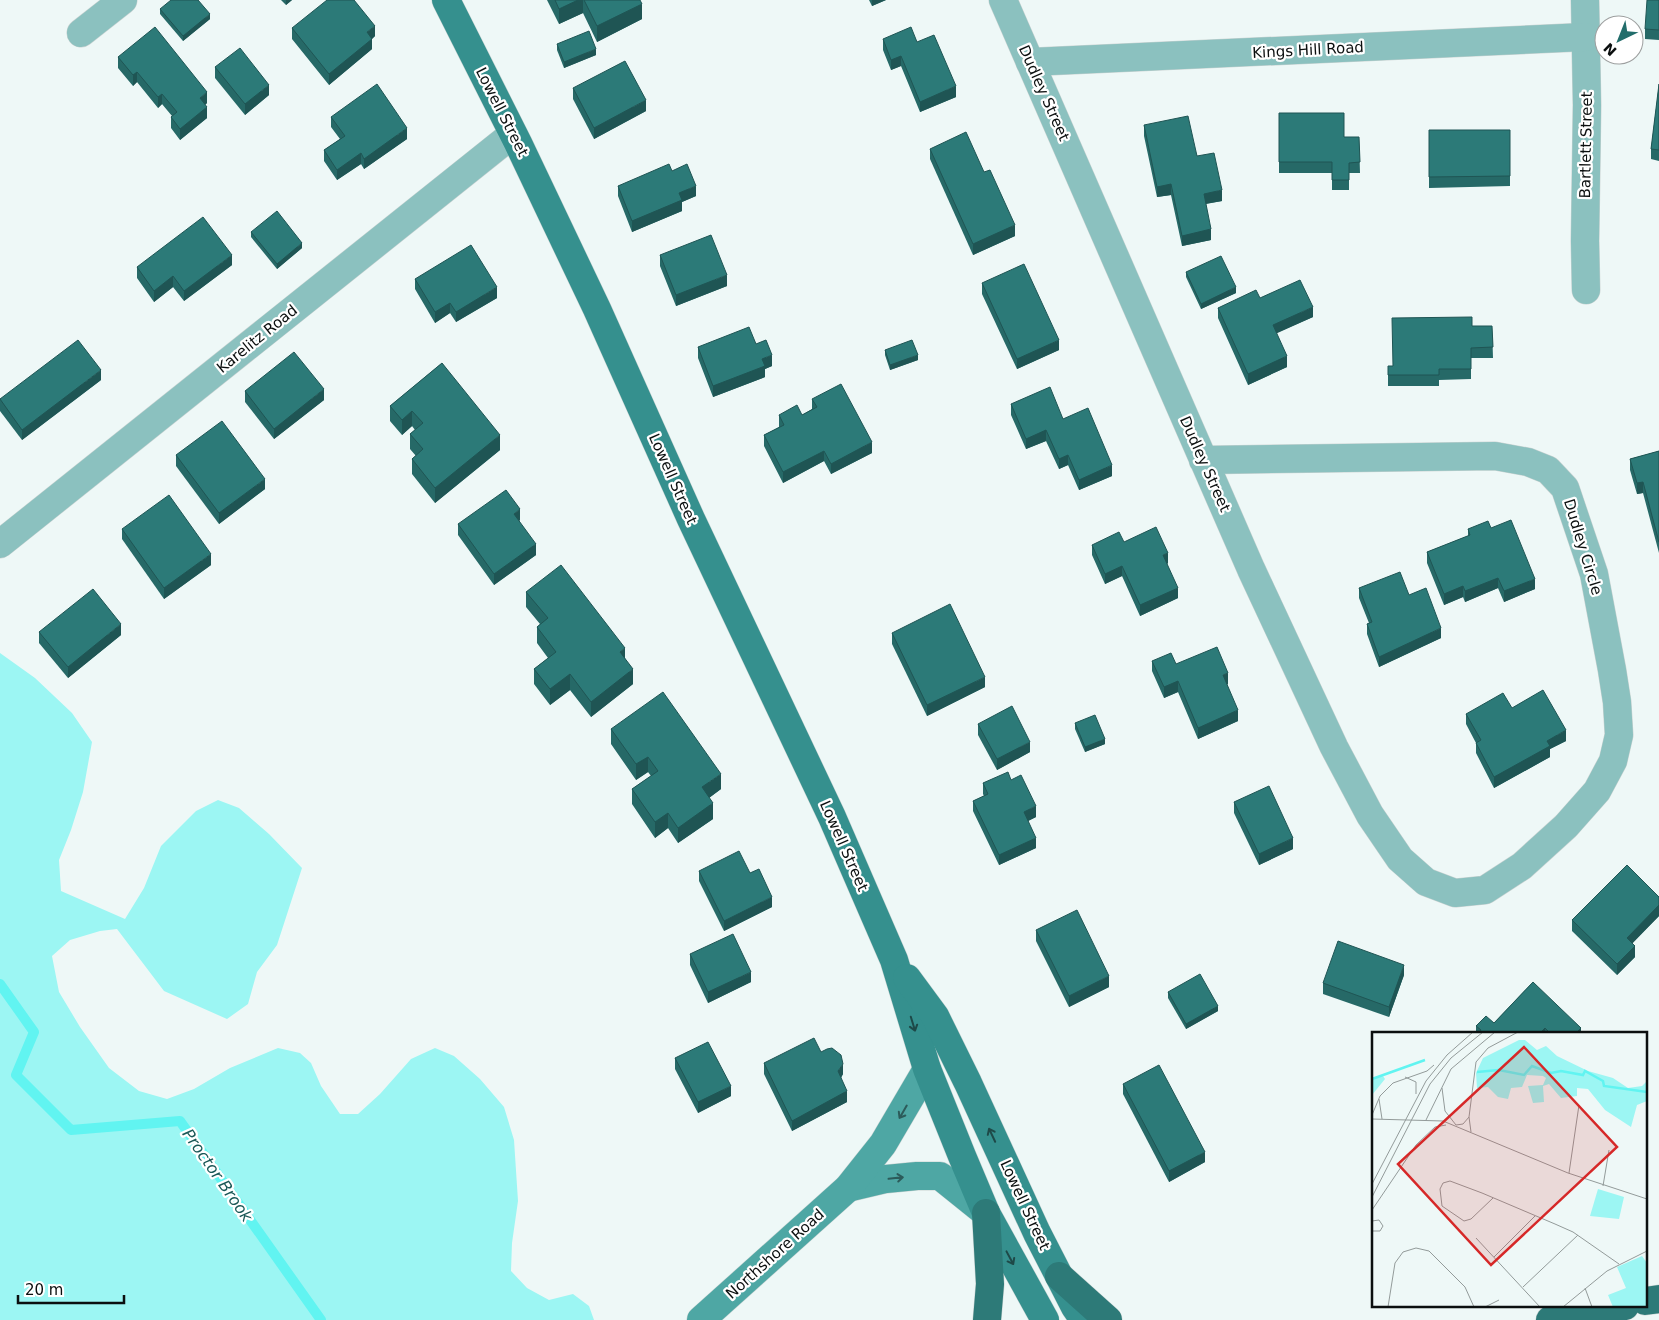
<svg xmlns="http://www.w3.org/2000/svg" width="1659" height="1320" viewBox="0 0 1659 1320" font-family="'DejaVu Sans',sans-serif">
  <rect width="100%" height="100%" fill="#eef8f7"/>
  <!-- green -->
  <polygon fill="#9cf6f3" points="0,653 35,678 72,713 92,742 83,792 71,830 59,860 61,891 125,919 144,888 161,846 196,811 218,800 239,808 269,834 302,868 277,945 257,972 248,1004 227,1019 164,991 117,929 100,931 70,940 52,956 59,992 80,1027 109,1068 139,1091 167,1099 194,1089 230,1068 278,1048 300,1053 311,1063 321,1086 340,1114 358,1114 380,1094 411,1059 435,1048 454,1056 480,1079 504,1107 514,1140 518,1201 512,1243 511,1271 527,1288 549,1300 573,1294 589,1306 594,1320 0,1320"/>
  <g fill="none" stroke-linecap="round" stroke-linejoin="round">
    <!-- stream -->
    <polyline stroke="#61f4f1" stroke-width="10" points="0,984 34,1032 16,1075 71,1130 180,1121 321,1320"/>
    <!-- street casing -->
    <g stroke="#cad3d2" stroke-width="29">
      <g id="street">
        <polyline points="1003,0 1010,16 1251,569 1334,747 1370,815 1400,859 1426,882 1455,893 1485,890 1522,866 1566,826 1597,791 1613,761 1619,735 1617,702 1612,670 1594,574 1565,488 1548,470 1528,462 1495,456 1203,460"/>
        <polyline points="1585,0 1587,105 1585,241 1586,290"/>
        <polyline points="81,33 123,0"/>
        <polyline points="1030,62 1585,37"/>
        <polyline points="0,544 513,134"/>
      </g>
    </g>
    <!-- secondary casing -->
    <g stroke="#cad3d2" stroke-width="29">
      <g id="secondary">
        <polyline points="848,1188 886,1179 917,1176 940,1176 986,1213"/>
        <polyline points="701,1320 848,1188 883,1144 927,1069"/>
      </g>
    </g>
    <!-- primary casing -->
    <g stroke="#cad3d2" stroke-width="29">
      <g id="primary">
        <polyline points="446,0 518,143 597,309 691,519 832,817 894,960 927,1069 962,1156 986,1213 1045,1320"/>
        <polyline points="907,978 935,1016 968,1083 1037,1233 1075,1307 1084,1320"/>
      </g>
    </g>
    <!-- highway casing -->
    <g stroke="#cad3d2" stroke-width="29">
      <g id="highway">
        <polyline points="986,1213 990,1284 987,1320"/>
        <polyline points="1059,1276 1108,1320"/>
        <polyline points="1645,1301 1659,1299"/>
        <polyline points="1550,1320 1597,1313 1625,1306"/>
      </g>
    </g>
    <!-- street -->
    <use href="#street" stroke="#8bc1bf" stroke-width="28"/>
    <!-- secondary -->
    <use href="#secondary" stroke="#4ea7a4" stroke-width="28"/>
    <!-- primary -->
    <use href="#primary" stroke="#35908e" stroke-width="28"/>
    <!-- highway -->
    <use href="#highway" stroke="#2d7a78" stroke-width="28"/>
  </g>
  <!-- wall -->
  <g fill="#266967">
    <polygon points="281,0 292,0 286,5"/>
    <polygon points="547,0 640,0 642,19 597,42 583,13 559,24"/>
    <polygon points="869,0 886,0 872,6"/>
    <polygon points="1659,0 1659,40 1645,39 1645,29"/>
    <polygon points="160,9 210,19 183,41 160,14"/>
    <polygon points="292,28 375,36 372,39 372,49 329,85 292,39"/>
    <polygon points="883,39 956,97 920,112 901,66 891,70 883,50"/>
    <polygon points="557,44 596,55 564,68 557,50"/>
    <polygon points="118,57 207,103 205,105 207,118 180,140 171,128 171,117 172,116 162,104 158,108 137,82 133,86 118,68"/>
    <polygon points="215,67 269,95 245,115 215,78"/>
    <polygon points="1659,84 1659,161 1651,159 1651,149"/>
    <polygon points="573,88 646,111 594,139 573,99"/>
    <polygon points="1279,113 1344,137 1359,137 1360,173 1349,173 1349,190 1332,190 1332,173 1279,173"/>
    <polygon points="331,117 407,139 364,169 361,164 337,180 324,161 324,150 340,139 331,127"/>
    <polygon points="1144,125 1197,156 1222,201 1206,204 1211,240 1182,246 1171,195 1157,197 1144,136"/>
    <polygon points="1429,130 1510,130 1510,186 1429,188"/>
    <polygon points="930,149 984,172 1015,236 973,255 930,159"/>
    <polygon points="672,171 696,196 682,202 682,211 632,232 618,196 618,186"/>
    <polygon points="251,232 302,248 277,269 251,237"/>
    <polygon points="660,255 727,286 676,306 660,266"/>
    <polygon points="232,265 184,301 173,287 154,302 137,278 137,267"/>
    <polygon points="1186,272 1236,293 1201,309 1186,277"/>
    <polygon points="415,279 497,298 456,322 450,313 435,323 415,289"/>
    <polygon points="982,283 1059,350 1017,369 982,294"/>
    <polygon points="1260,298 1313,317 1276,333 1287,367 1248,385 1218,318 1218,308"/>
    <polygon points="1472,326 1492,326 1493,358 1471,358 1471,379 1439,380 1439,386 1388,386 1388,366 1393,366"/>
    <polygon points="756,344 772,366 765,369 765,377 713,397 698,358 698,347"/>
    <polygon points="885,350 918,360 890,370 885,355"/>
    <polygon points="442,363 500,450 435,503 412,474 412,459 416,456 410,449 410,434 415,430 412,426 402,435 390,421 390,406"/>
    <polygon points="101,380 22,440 0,411 0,399"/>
    <polygon points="245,391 324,400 274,439 245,402"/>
    <polygon points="812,399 872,453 831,474 824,461 783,483 764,446 764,435 779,427 779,415 802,415 812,409"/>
    <polygon points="1011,404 1063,419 1112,476 1079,490 1068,465 1059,469 1046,441 1026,449 1011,415"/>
    <polygon points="1659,451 1659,553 1643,493 1637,494 1630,470 1630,459"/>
    <polygon points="176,455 265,489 219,524 176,466"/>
    <polygon points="520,520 519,521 536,555 494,585 458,535 458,524"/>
    <polygon points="1491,528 1535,589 1504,602 1498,588 1465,602 1463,597 1444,605 1427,563 1427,552 1468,536 1468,529"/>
    <polygon points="122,529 211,565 164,599 122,539"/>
    <polygon points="1124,542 1168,563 1167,564 1178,598 1140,616 1122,576 1105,584 1092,555 1092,545"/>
    <polygon points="1359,588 1441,638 1379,667 1367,634 1367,624 1369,623 1359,598"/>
    <polygon points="526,592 625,658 633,684 591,717 570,690 550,705 534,684 534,669 548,658 537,643 537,627 540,624 526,607"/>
    <polygon points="39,632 121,635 68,678 39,643"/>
    <polygon points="892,633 985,687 927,716 892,644"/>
    <polygon points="1152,661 1176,664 1228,684 1227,684 1238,721 1198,739 1178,692 1164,698 1152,671"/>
    <polygon points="1512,708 1566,741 1550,749 1550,757 1494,788 1476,753 1476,743 1466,724 1466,714"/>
    <polygon points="1075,723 1105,744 1085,752 1075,729"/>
    <polygon points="978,724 1030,752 997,770 978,735"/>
    <polygon points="611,729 721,789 709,798 713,819 678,843 668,828 655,838 632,804 632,789 651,776 648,772 636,780 611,744"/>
    <polygon points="1011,780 1036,817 1028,821 1036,848 999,865 973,811 973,801 984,796 983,794 983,783"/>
    <polygon points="1234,802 1293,849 1259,865 1234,813"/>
    <polygon points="699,871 772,907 724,931 699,881"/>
    <polygon points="1659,897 1659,916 1632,943 1635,957 1617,975 1572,931 1572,920"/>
    <polygon points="1036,930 1109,987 1069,1007 1036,941"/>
    <polygon points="690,954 751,982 708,1003 690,965"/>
    <polygon points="1404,975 1389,1017 1323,994 1323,983"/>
    <polygon points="1533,982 1581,1034 1476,1034 1476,1026 1494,1023"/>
    <polygon points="1168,992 1218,1011 1186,1029 1168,998"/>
    <polygon points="821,1052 843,1074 841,1078 847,1102 792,1131 764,1074 764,1063"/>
    <polygon points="675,1058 731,1096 698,1113 675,1069"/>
    <polygon points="1123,1084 1205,1162 1169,1182 1123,1094"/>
  </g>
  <!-- shaded-wall -->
  <g fill="#1f5554">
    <polygon points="286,0 292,0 286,5"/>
    <polygon points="578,0 583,0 583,13 559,24 559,9"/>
    <polygon points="872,0 886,0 872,6"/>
    <polygon points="642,4 642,19 597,42 597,26"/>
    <polygon points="210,14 210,19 183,41 183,36"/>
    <polygon points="375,26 375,36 367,43 367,32"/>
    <polygon points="372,39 372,49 329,85 329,74"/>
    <polygon points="596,49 596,55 564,68 564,62"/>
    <polygon points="901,56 901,66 891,70 891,60"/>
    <polygon points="137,72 137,82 133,86 133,75"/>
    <polygon points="269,85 269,95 245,115 245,104"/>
    <polygon points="956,86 956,97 920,112 920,102"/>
    <polygon points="207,92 207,103 200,109 200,98"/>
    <polygon points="162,94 162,104 158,108 158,97"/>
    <polygon points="646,100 646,111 594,139 594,128"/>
    <polygon points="207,107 207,118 180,140 180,129"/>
    <polygon points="407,128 407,139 364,169 364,159"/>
    <polygon points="361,153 361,164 337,180 337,170"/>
    <polygon points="1171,184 1171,195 1157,197 1157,187"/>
    <polygon points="696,186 696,196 682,202 682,211 632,232 632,221 679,193"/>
    <polygon points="1222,190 1222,201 1204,204 1204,194"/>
    <polygon points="1015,225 1015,236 973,255 973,244"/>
    <polygon points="1211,229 1211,240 1182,246 1182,236"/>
    <polygon points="302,243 302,248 277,269 277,264"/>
    <polygon points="232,255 232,265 184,301 184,291"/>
    <polygon points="727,275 727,286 676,306 676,295"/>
    <polygon points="173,276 173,287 154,302 154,291"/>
    <polygon points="497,287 497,298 456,322 456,312"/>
    <polygon points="1236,287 1236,293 1201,309 1201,304"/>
    <polygon points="450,303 450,313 435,323 435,312"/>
    <polygon points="1313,307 1313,317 1273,335 1273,325"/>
    <polygon points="1059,340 1059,350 1017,369 1017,359"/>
    <polygon points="772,355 772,366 765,369 765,377 713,397 713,386 762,359"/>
    <polygon points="918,355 918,360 890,370 890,365"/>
    <polygon points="1287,356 1287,367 1248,385 1248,374"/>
    <polygon points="101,370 101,380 22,440 22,430"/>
    <polygon points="324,389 324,400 274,439 274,429"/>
    <polygon points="412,411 412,426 402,435 402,420"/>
    <polygon points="1046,430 1046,441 1026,449 1026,439"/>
    <polygon points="500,435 500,450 435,503 435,488"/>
    <polygon points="872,442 872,453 831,474 831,464"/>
    <polygon points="824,451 824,461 783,483 783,472"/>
    <polygon points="1068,455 1068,465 1059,469 1059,459"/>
    <polygon points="1112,465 1112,476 1079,490 1079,480"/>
    <polygon points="265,479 265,489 219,524 219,513"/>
    <polygon points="1643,482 1643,493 1637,494 1637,483"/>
    <polygon points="520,509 520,520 514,524 514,514"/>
    <polygon points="536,544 536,555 494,585 494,574"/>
    <polygon points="1168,553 1168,563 1163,566 1163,555"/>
    <polygon points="211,554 211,565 164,599 164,588"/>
    <polygon points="1122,566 1122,576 1105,584 1105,574"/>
    <polygon points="1498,578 1498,588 1465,602 1465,591"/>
    <polygon points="1535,579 1535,589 1504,602 1504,591"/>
    <polygon points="1463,586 1463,597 1444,605 1444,594"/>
    <polygon points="1178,588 1178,598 1140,616 1140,605"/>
    <polygon points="121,624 121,635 68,678 68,667"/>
    <polygon points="1441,628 1441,638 1379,667 1379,657"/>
    <polygon points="625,648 625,663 620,652"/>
    <polygon points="633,669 633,684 591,717 591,702"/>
    <polygon points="1228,673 1228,684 1223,686 1223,675"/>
    <polygon points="570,674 570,690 550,705 550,689"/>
    <polygon points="985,677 985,687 927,716 927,705"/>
    <polygon points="1178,681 1178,692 1164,698 1164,687"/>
    <polygon points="1238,710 1238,721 1198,739 1198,728"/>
    <polygon points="1566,730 1566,741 1550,749 1550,757 1494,788 1494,777 1547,741"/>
    <polygon points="1105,739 1105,744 1085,752 1085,747"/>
    <polygon points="1030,742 1030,752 997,770 997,759"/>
    <polygon points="648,757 648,772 636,780 636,764"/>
    <polygon points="721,774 721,789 702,803 702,787"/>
    <polygon points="713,803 713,819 678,843 678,828"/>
    <polygon points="1036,806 1036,817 1024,823 1024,812"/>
    <polygon points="668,813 668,828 655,838 655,822"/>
    <polygon points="1036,838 1036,848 999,865 999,855"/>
    <polygon points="1293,838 1293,849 1259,865 1259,854"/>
    <polygon points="772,897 772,907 724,931 724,921"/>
    <polygon points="1659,905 1659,916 1627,949 1627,938"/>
    <polygon points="1635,946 1635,957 1617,975 1617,964"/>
    <polygon points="1404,965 1404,975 1389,1017 1389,1007"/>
    <polygon points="751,972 751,982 708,1003 708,992"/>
    <polygon points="1109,976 1109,987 1069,1007 1069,996"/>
    <polygon points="1218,1006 1218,1011 1186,1029 1186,1024"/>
    <polygon points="1545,1028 1545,1034 1539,1034"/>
    <polygon points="1581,1028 1581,1034 1575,1034"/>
    <polygon points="843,1064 843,1074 838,1082 838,1071"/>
    <polygon points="731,1086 731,1096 698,1113 698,1102"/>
    <polygon points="847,1091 847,1102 792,1131 792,1121"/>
    <polygon points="1205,1152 1205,1162 1169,1182 1169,1171"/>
  </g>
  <!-- building -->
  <g fill="#2c7a78" stroke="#1f5554">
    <polygon points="171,0 198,0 210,14 183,36 160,9"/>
    <polygon points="327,0 354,0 375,26 367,32 372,39 329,74 292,28"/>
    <polygon points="555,0 578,0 559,9"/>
    <polygon points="584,0 640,0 642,4 597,26"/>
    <polygon points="1647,0 1659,0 1659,30 1645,29"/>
    <polygon points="155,27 207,92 200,98 207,107 180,129 171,117 177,112 162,94 158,97 137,72 133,75 118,57"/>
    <polygon points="911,27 917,42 934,35 956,86 920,102 901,56 891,60 883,39"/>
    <polygon points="589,31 596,49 564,62 557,44"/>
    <polygon points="240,48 269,85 245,104 215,67"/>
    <polygon points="625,61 646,100 594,128 573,88"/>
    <polygon points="377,84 407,128 364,159 361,153 337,170 324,150 345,136 331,117"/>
    <polygon points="1659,84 1659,150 1651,149"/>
    <polygon points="1279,113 1344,113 1344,137 1359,137 1360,162 1349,163 1349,180 1332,180 1332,162 1279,162"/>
    <polygon points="1188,116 1197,156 1214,153 1222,190 1204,194 1211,229 1182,236 1171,184 1157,187 1144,125"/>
    <polygon points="1429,130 1510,130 1510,176 1429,177"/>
    <polygon points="966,132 984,172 990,170 1015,225 973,244 930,149"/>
    <polygon points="669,164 672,171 687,164 696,186 679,193 682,200 632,221 618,186"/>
    <polygon points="277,211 302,243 277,264 251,232"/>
    <polygon points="203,217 232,255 184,291 173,276 154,291 137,267"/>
    <polygon points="711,235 727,275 676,295 660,255"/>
    <polygon points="471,245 497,287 456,312 450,303 435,312 415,279"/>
    <polygon points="1221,256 1236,287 1201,304 1186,272"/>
    <polygon points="1024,264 1059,340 1017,359 982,283"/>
    <polygon points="1300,280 1313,307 1273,325 1287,356 1248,374 1218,308 1256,290 1260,298"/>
    <polygon points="1472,317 1472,326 1492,326 1493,347 1471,348 1471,369 1439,369 1439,375 1388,375 1388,366 1393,366 1392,318"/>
    <polygon points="749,327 756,344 766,340 772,355 762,359 765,366 713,386 698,347"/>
    <polygon points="78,340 101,370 22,430 0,399"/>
    <polygon points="912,340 918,355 890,365 885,350"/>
    <polygon points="294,352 324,389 274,429 245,391"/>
    <polygon points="442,363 500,435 435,488 412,459 423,449 410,434 423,423 412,411 402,420 390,406"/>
    <polygon points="841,384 872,442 831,464 824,451 783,472 764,435 784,425 779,415 797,405 802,415 817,407 812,399"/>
    <polygon points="1050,387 1063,419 1088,408 1112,465 1079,480 1068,455 1059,459 1046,430 1026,439 1011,404"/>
    <polygon points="222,421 265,479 219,513 176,455"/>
    <polygon points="1659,451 1659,542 1643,482 1637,483 1630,459"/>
    <polygon points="506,490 520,509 514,514 536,544 494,574 458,524"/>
    <polygon points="169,495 211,554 164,588 122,529"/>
    <polygon points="1511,520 1535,579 1504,591 1498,578 1465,591 1463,586 1444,594 1427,552 1470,535 1468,529 1488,521 1491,528"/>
    <polygon points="1156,527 1168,553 1163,555 1178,588 1140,605 1122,566 1105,574 1092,545 1119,532 1124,542"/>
    <polygon points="561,565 625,648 620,652 633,669 591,702 570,674 550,689 534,669 556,652 537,627 548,618 526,592"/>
    <polygon points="1400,572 1409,595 1426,588 1441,628 1379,657 1367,624 1372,622 1359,588"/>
    <polygon points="93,589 121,624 68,667 39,632"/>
    <polygon points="950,604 985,677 927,705 892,633"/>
    <polygon points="1217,647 1228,673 1223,675 1238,710 1198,728 1178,681 1164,687 1152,661 1171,653 1176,664"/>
    <polygon points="1543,690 1566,730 1547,741 1550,746 1494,777 1476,743 1481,740 1466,714 1503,693 1512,708"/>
    <polygon points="663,692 721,774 702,787 713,803 678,828 668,813 655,822 632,789 658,771 648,757 636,764 611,729"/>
    <polygon points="1012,706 1030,742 997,759 978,724"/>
    <polygon points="1095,715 1105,739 1085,747 1075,723"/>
    <polygon points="1008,772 1011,780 1021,775 1036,806 1024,812 1036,838 999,855 973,801 988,794 983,783"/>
    <polygon points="1269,786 1293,838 1259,854 1234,802"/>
    <polygon points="739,851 750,873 759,869 772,897 724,921 699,871"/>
    <polygon points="1627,865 1659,897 1659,905 1627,938 1635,946 1617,964 1572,920"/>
    <polygon points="1077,910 1109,976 1069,996 1036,930"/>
    <polygon points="733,934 751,972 708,992 690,954"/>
    <polygon points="1338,941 1404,965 1389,1007 1323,983"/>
    <polygon points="1200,974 1218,1006 1186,1024 1168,992"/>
    <polygon points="1533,982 1581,1028 1575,1034 1551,1034 1545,1028 1539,1034 1478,1034 1481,1030 1476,1026 1486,1016 1494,1023"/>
    <polygon points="814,1038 821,1052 827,1049 832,1048 841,1055 843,1064 838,1071 847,1091 792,1121 764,1063"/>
    <polygon points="708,1042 731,1086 698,1102 675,1058"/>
    <polygon points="1159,1065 1205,1152 1169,1171 1123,1084"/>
  </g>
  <!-- one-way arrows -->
  <defs><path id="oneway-shaft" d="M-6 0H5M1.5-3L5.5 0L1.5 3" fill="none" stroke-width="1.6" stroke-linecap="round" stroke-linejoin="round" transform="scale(1.25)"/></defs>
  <g stroke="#1e4948">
    <use href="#oneway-shaft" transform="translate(913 1024) rotate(73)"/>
    <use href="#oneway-shaft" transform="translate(992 1135) rotate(-115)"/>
    <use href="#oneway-shaft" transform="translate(1010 1258) rotate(62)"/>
  </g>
  <g stroke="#2c5b5a">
    <use href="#oneway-shaft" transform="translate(903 1112) rotate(120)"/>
    <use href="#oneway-shaft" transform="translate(896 1178) rotate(-6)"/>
  </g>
  <g text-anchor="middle" stroke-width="4.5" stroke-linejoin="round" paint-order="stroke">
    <!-- street labels -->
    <g font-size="15" fill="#0b0f0f" stroke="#fff">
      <text transform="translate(1308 50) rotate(-3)" y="5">Kings Hill Road</text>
      <text transform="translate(1044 93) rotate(66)" y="5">Dudley Street</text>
      <text transform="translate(502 112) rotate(63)" y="5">Lowell Street</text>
      <text transform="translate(1586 145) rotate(-89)" y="5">Bartlett Street</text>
      <text transform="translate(257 339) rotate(-39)" y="5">Karelitz Road</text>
      <text transform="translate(1205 464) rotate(66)" y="5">Dudley Street</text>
      <text transform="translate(673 479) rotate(66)" y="5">Lowell Street</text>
      <text transform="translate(1583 547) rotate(73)" y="5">Dudley Circle</text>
      <text transform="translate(844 846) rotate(66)" y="5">Lowell Street</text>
      <text transform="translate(1025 1205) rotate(65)" y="5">Lowell Street</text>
      <text transform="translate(775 1254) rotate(-42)" y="5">Northshore Road</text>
    </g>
    <!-- water labels -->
    <g font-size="16" font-style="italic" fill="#1a5857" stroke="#fff">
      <text transform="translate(218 1175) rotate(55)" y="6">Proctor Brook</text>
    </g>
  </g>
  <!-- overview -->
  <g transform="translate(1372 1032)">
    <rect width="275" height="275" fill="#eef8f7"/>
    <path d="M147 8H153L165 18 174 14 185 24 216 39 241 46 256 56 270 54 275 49V69L265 73 259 95 233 78 216 57 205 56V64L189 66 177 52 171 54 172 70 161 71 156 54 171 53 174 46 171 44 155 43 150 55 139 56 136 67 126 65 116 55 105 56 104 41 111 26ZM11 44 13 47 0 63V47ZM226 157 252 165 247 187 218 184ZM270 224 275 231V275H241L236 263 254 256 245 235Z" fill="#9cf6f3"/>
    <path fill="none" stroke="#61f4f1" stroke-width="2.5" d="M105 40 127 38 152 43 160 34 179 41 189 39 211 43 213 39 231 49 232 54 275 60M0 47 53 28"/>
    <path fill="none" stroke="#939b9a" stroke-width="1" d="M33 45 44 50V62M70 56 73 79 84 93M7 67 10 87M0 83 8 64 21 51 55 39 62 33M0 87 71 89 196 141 275 167M54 88 79 37 123 0M84 93 91 92 97 85M99 100 97 85 104 30 116 16 146 0M197 141 207 73M0 152 54 49 75 23 101 0M231 154 237 118M0 165 58 52 79 26 111 0M121 166 99 187 92 189 70 174 68 157 71 151 78 149 110 161 183 192 201 200 247 232M0 178 44 113 63 95 74 93M0 189 7 188 11 194 8 199H0M104 206 168 275M122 225 163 184M151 255 206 203M213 256 220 275M16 275 23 231 31 220 44 216 57 219 93 255 102 275M113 275 127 268M191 275 235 239 275 219"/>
    <path fill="#d62828" fill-opacity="0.15" stroke="#d62828" stroke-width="2.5" d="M152 15 245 115 119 233 26 132Z"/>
    <rect width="275" height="275" fill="none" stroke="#0b0f0f" stroke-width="2.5"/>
  </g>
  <!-- north arrow -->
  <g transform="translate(1619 40) rotate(223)"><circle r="24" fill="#ffffff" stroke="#9d9f9f"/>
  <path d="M0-4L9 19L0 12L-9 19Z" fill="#226d6b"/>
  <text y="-8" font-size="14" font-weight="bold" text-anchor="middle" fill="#0b0f0f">N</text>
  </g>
  <!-- scale -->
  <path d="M18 1295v8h106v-8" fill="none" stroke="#0b0f0f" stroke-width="2.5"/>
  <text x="25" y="1295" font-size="15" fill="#0b0f0f" stroke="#ffffff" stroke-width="4" paint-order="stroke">20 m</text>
</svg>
